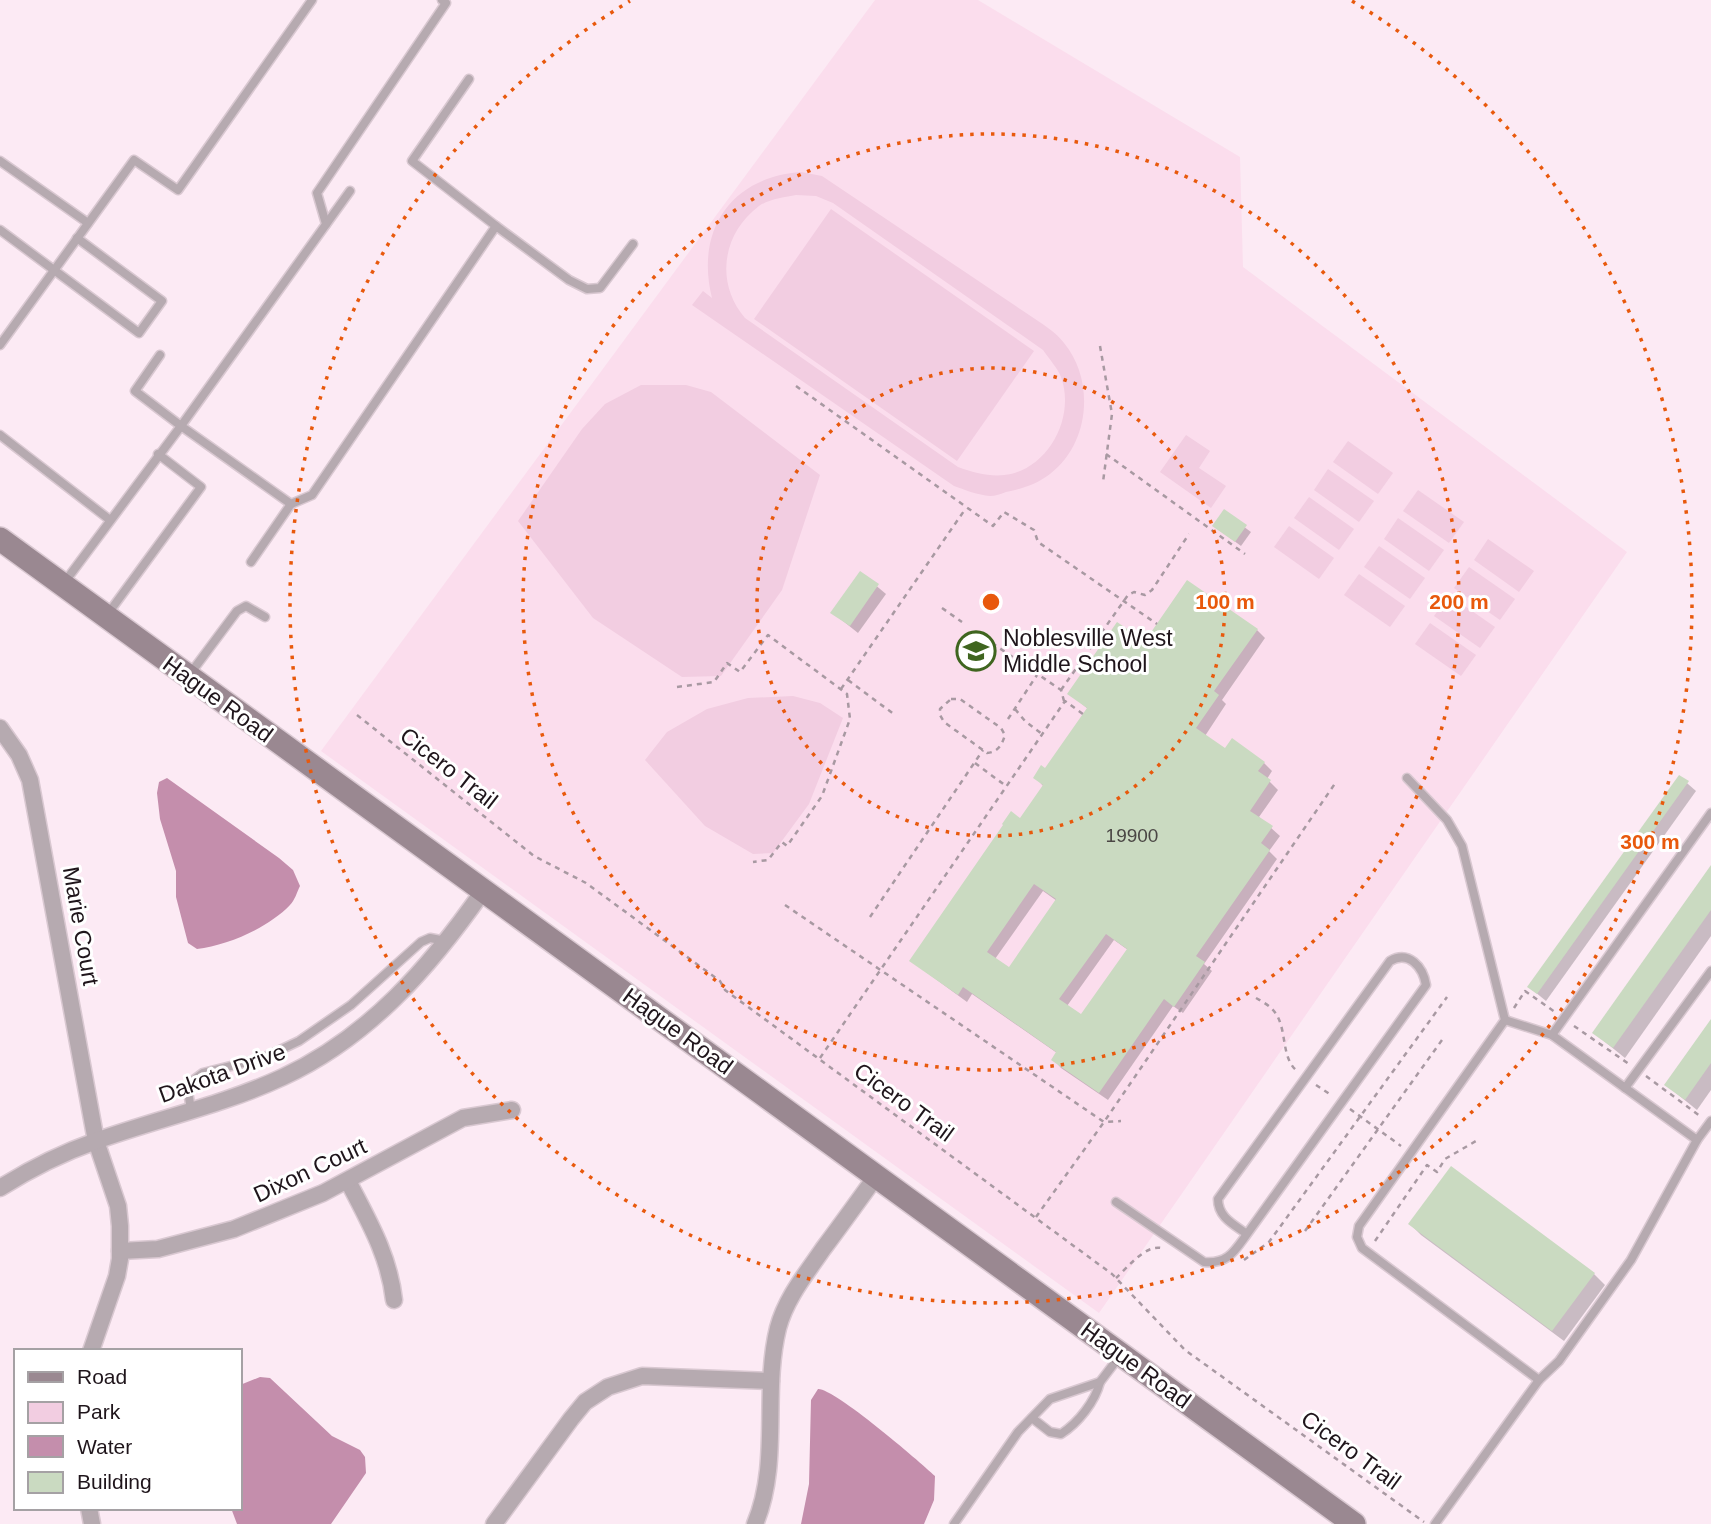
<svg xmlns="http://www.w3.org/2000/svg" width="1711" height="1524" viewBox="0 0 1711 1524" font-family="Arial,sans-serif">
  <rect width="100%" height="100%" fill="#fceaf4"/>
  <!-- built -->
  <polygon fill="#fbdded" points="875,0 978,0 1240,157 1243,267 1627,552 1099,1313 321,751"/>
  <!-- green -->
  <g fill="#f2cde1" fill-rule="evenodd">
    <path d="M801 172 822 176 1044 325C1051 330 1059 336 1064 343 1095 380 1090 444 1050 474 1037 484 1022 489 1006 492 1001 494 995 496 990 496 978 495 965 490 954 486L692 305 703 291 712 298C695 230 731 177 801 172ZM796 195 816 196 833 203 1043 350C1049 359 1057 367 1061 377 1075 415 1051 464 1011 474 993 478 975 473 958 467L745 318C715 283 722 234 759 206 769 199 785 197 796 195Z"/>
    <polygon points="831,209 1034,351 957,461 754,319"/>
    <polygon points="641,385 686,385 711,392 820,475 782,590 721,676 682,677 593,618 518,521 582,429 605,404"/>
    <polygon points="1186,435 1210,451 1199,468 1226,486 1211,508 1160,472"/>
    <polygon points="1348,441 1393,473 1378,494 1333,462"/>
    <polygon points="1328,469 1374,501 1359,522 1314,490"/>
    <polygon points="1418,490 1464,522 1449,543 1403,511"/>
    <polygon points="1309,497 1354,529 1339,550 1294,518"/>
    <polygon points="1398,518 1444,550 1429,571 1384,539"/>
    <polygon points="1289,526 1334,558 1319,579 1274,547"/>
    <polygon points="1488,539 1534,571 1519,592 1474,560"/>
    <polygon points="1379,546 1425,578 1410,599 1364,567"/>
    <polygon points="1469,567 1515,599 1500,620 1454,588"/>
    <polygon points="1359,574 1405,606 1390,627 1344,595"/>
    <polygon points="1449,595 1495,627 1480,648 1434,616"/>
    <polygon points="1430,623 1476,655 1461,676 1415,644"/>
    <polygon points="793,696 820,703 843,718 809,804 773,853 753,854 705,826 645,760 667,732 707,709 748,698"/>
  </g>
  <!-- water -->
  <g fill="#c48eac">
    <path d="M167 778 279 858 293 870 300 886C297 892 295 900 290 905 268 928 228 945 197 949L188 943 176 897V871L160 819 157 793 159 782Z"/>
    <polygon points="260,1377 270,1378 332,1436 360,1450 365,1457 366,1473 331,1524 237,1524 231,1508 240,1508 240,1385"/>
    <path d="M818 1389C834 1388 919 1461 935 1476L934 1500 924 1524H801L809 1484 811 1400Z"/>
  </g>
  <!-- shadow -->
  <g fill="#0003" fill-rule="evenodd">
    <polygon points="1224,512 1251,532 1241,546 1214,526"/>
    <polygon points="861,573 886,594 858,633 833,613"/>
    <path d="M1257 630 1265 638 1222 700 1226 704 1205 736 1226 750 1264 763 1272 771 1267 779 1278 790 1259 817 1280 836 1269 851 1277 859 1204 964 1212 971 1183 1013 1173 1006 1108 1100 1061 1068 1053 1059 1057 1053 972 994 967 1002 911 961 1021 820 1044 787 1035 777 1046 770 1088 709 1070 694 1145 644ZM1043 891 1057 901 1010 969 995 959ZM1114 940 1128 950 1081 1016 1067 1006Z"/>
    <polygon points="1680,777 1696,791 1546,1001 1529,987"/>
    <polygon points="1711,868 1711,936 1625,1058 1594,1033"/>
    <polygon points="1711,1022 1711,1090 1697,1110 1666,1085"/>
    <polygon points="1451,1168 1594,1274 1605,1285 1564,1341 1421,1235 1410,1224"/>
  </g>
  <!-- building -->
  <g fill="#cadac1" fill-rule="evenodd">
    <polygon points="1224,509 1247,525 1235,542 1212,526"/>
    <polygon points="860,571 879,584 850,626 830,613"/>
    <path d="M1187 580 1258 629 1214 691 1219 695 1196 728 1225 748 1232 738 1265 762 1258 771 1271 780 1250 811 1273 826 1261 843 1270 850 1196 956 1205 962 1174 1007 1164 999 1099 1093 1051 1060 1056 1052 963 987 958 995 909 961 1003 825 1002 824 1011 811 1020 818 1043 785 1033 778 1041 765 1045 768 1087 708 1067 694 1117 622 1145 641ZM1034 884 1056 899 1009 967 987 952ZM1106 934 1127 949 1081 1014 1059 999Z"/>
    <polygon points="1679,775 1689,781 1537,994 1527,987"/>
    <polygon points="1711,865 1711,910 1613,1048 1592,1033"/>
    <polygon points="1711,1019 1711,1063 1685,1100 1664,1085"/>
    <polygon points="1451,1166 1595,1273 1552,1331 1408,1224"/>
  </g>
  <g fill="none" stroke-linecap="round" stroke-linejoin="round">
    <!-- lane casing -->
    <g stroke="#d9c8d1" stroke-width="11">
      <g id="lane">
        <polyline points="0,161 88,223"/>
        <polyline points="326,224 317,193 446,3 442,0"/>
        <polyline points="496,226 569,280 587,289 600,288 633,244"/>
        <polyline points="0,230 139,333 162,301 77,238"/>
        <polyline points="0,345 134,160 178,190 312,0"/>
        <polyline points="0,435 110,520"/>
        <polyline points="291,504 312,495 496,226 412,161 469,79"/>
        <polyline points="251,562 291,504 181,426 350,191"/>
        <polyline points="64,583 181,426 135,391 160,355"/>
        <polyline points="107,615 201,487 158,454"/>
        <polyline points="190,674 237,611 246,606 265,617"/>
        <polyline points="1407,778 1447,820 1462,846 1505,1020 1359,1226 1357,1237 1362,1248 1539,1380"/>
        <polyline points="1505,1020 1552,1035 1697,1140"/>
        <polyline points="1552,1035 1711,813"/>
        <polyline points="1625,1088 1711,971"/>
        <polyline points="191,1110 188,1091 191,1082 203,1073 263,1058 299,1041 351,1005 421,942 430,938 446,941"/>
        <path d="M1116 1202 1204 1262C1228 1264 1234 1252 1247 1234L1426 985C1423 967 1409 950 1390 961L1218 1199C1218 1217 1233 1224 1247 1234"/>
        <path d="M1032 1418 1050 1432 1061 1434C1078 1423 1095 1402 1100 1382"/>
        <polyline points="954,1524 1018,1432 1050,1399 1100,1382 1119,1357"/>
        <polyline points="1435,1524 1539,1380 1559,1361 1631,1260 1697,1140 1711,1121"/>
      </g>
    </g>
    <!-- street casing -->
    <g stroke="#d9c8d1" stroke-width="19">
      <g id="street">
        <polyline points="0,728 19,755 30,780 96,1141 118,1206 120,1226 120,1259 117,1276 91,1351"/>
        <path d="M348 1181C368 1220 389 1255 394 1300"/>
        <path d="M0 1188C30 1169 62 1153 96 1141 157 1119 223 1105 283 1077 369 1037 430 967 483 891"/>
        <polyline points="120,1251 158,1249 234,1229 323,1193 463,1118 512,1110"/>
        <polyline points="89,1508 92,1524"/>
        <polyline points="494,1524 571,1419 585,1402 608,1387 642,1376 771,1381"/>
        <path d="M755 1524C781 1462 762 1393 778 1328 786 1298 806 1274 823 1249 841 1225 859 1200 877 1175"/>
      </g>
    </g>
    <!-- secondary casing -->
    <g stroke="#d9c8d1" stroke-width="26">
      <polyline id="secondary" points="0,539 1354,1524"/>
    </g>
    <!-- path -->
    <g stroke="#a899a2" stroke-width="2.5" stroke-dasharray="5 5" stroke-linecap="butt">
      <polyline points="1100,346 1112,414 1103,482"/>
      <polyline points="796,386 993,526 1004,512 1034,530 1038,542 1157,624"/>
      <polyline points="1106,454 1245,554"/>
      <polyline points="942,608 962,622"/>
      <polyline points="992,643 1061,690 1064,701"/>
      <polyline points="848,680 895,715"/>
      <polyline points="677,687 714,682 727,663 740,672 768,635 847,694 850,719 822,796 787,846 782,842 768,860 753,862"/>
      <polyline points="841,689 966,508"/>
      <polyline points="1061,690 1128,595 1134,592 1145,595 1152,590 1189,534"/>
      <path d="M951 699H960L1001 728 1005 735C1002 745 998 752 987 753L944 722 940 715V709Z"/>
      <polyline points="1015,709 1025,721 1042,734"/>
      <polyline points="357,715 534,856 586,883 720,981 725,990 1112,1274 1185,1350 1424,1522"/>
      <polyline points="1008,719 1037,675"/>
      <polyline points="975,763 1006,786"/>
      <polyline points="785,905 1104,1122 1121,1121"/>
      <polyline points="870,917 983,750"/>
      <path d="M1256 998C1261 1001 1267 1004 1271 1008 1289 1024 1279 1056 1297 1071"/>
      <polyline points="1514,1008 1525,991 1555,1012"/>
      <polyline points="1574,1026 1629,1064"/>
      <polyline points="820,1058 1065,701 1083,714"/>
      <polyline points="1646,1076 1700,1116"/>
      <polyline points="1316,1085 1331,1095"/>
      <polyline points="1350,1109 1401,1146"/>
      <polyline points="1036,1217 1104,1122 1336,782"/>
      <polyline points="1305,1231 1442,1040"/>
      <polyline points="1375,1241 1427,1165 1437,1172 1445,1159 1476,1141"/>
      <polyline points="1244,1260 1269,1242 1447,997"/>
      <path d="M1116 1278C1128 1267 1145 1245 1161 1248"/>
    </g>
    <!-- lane -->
    <use href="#lane" stroke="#b6aab0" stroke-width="8"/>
    <!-- street -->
    <use href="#street" stroke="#b6aab0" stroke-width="16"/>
    <!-- secondary -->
    <use href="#secondary" stroke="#9a8891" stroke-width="23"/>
  </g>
  <!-- distance rings -->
  <g fill="none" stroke="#e8590c" stroke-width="3.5" stroke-dasharray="3.5 7">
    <circle cx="991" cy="602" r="234"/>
    <circle cx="991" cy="602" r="468"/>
    <path d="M1352 1A701 701 0 1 1 630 1"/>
  </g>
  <!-- icons -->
  <defs>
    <g id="school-ring" transform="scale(2.0125)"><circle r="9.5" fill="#fff" stroke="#3f651f" stroke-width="1.5"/><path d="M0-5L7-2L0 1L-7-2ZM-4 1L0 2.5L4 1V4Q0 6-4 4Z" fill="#3f651f"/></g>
  </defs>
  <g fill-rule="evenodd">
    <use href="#school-ring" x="976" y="651"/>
  </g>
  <g text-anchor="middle" stroke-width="6" stroke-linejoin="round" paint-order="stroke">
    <!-- number labels -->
    <g font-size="19" fill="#4a4644">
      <text x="1132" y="842">19900</text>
    </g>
    <!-- poi labels -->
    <g font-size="23" fill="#1f151b" stroke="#fff" text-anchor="start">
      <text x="1003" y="646">Noblesville West<tspan x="1003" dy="26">Middle School</tspan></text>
    </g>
    <!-- street labels -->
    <g font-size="23" fill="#1f151b" stroke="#fff">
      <text transform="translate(218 699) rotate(36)" y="8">Hague Road</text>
      <text transform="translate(449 768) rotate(38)" y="8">Cicero Trail</text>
      <text transform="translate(81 926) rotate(80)" y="8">Marie Court</text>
      <text transform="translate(678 1031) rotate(36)" y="8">Hague Road</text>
      <text transform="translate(222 1073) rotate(-20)" y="8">Dakota Drive</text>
      <text transform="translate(904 1102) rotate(36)" y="8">Cicero Trail</text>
      <text transform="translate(310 1170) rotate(-25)" y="8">Dixon Court</text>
      <text transform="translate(1136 1365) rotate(36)" y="8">Hague Road</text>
      <text transform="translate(1351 1450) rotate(36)" y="8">Cicero Trail</text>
    </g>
  </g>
  <circle cx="991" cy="602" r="10" fill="#e8590c" stroke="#fff" stroke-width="3.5"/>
  <g font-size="21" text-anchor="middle" font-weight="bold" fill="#e8590c" stroke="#fff" stroke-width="6" stroke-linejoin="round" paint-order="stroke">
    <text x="1225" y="609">100 m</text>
    <text x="1459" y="609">200 m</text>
    <text x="1650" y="849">300 m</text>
  </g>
  <!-- legend -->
  <rect x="14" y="1349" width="228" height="161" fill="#ffffff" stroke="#a5a1a4" stroke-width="2"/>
  <rect x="28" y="1372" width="35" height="10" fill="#9a8891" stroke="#a5a1a4" stroke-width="2"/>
  <text x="77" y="1384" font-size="21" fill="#1f151b">Road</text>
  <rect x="28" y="1402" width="35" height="21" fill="#f2cde1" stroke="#a5a1a4" stroke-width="2"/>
  <text x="77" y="1419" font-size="21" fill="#1f151b">Park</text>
  <rect x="28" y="1436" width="35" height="21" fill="#c48eac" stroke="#a5a1a4" stroke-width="2"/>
  <text x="77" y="1454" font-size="21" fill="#1f151b">Water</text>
  <rect x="28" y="1472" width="35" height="21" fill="#cadac1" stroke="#a5a1a4" stroke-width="2"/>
  <text x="77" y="1489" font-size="21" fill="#1f151b">Building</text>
</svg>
